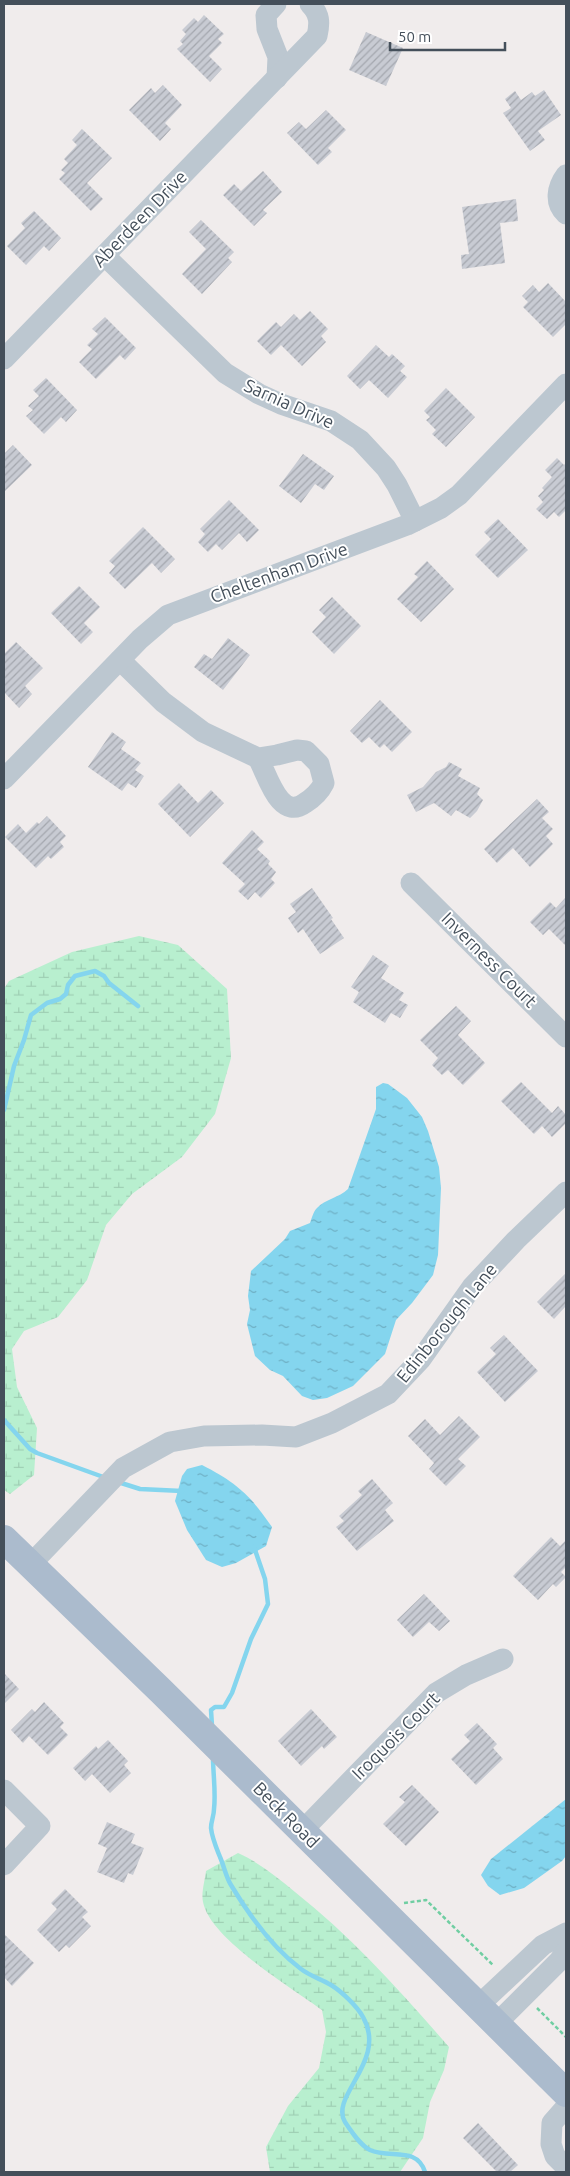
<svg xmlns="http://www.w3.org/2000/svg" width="570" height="2176" viewBox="0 0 570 2176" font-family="Ubuntu,sans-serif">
  <defs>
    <pattern id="wetland-marsh" width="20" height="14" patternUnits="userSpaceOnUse" patternTransform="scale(1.25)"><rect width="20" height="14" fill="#b8efcf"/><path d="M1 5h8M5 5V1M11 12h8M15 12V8" fill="none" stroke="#9fcfb4"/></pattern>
    <pattern id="water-ripples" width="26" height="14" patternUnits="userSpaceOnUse" patternTransform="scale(1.25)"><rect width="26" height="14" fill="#84d5ee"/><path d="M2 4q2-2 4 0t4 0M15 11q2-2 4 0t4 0" fill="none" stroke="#6eafc4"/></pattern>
    <pattern id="building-hatch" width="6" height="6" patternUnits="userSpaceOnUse" patternTransform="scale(1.25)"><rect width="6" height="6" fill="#c8cbd3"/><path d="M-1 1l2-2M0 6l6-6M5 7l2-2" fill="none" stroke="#a4a7ae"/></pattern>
  </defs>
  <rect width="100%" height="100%" fill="#f0ecec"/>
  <!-- wetland -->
  <g fill="url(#wetland-marsh)">
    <polygon points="139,936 178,945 227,989 231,1058 215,1114 182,1157 132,1194 106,1225 87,1280 58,1317 24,1331 12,1349 17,1387 37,1428 34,1475 10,1494 4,1490 4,989 9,981 72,952"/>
    <path d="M238 1853C260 1863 277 1877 295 1892 352 1937 401 1992 449 2047L444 2070 430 2102 423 2138 400 2172H270L266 2147 288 2106 319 2068 326 2032 322 2010C291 1987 210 1939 203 1902 201 1893 205 1880 206 1871Z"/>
  </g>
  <!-- water -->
  <g fill="url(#water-ripples)">
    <path d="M383 1083 388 1084 407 1098 422 1117 428 1131 439 1167 441 1188 438 1255 433 1275 412 1303 396 1320 385 1354 353 1386 327 1398 313 1400 302 1396 283 1376 270 1370 255 1356 247 1324 250 1310 248 1296 251 1271 285 1239 290 1231 310 1223C312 1218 313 1212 317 1208 325 1199 339 1198 348 1189L376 1109V1087Z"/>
    <path d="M202 1465C237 1483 250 1495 272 1527L266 1546 236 1563 222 1567 206 1560 187 1530 175 1501 182 1476 187 1469Z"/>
    <polygon points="566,1799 566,1856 562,1861 524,1888 500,1895 488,1886 481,1875 491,1859"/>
  </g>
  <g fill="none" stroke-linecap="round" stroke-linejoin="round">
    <!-- stream -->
    <g stroke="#84d5ee" stroke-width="4.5">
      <polyline points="4,1110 14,1066 24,1040 31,1015 47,1003 60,999 66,994 68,985 75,976 95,971 104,976 109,983 138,1006"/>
      <polyline points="4,1420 30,1449 37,1453 106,1478"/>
      <polyline points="118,1482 140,1489 182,1491"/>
      <polyline points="212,1726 211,1710 215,1707 224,1707 232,1693 251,1639 268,1604 265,1579 254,1547"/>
      <path d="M213 1757C213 1774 216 1792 214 1809 214 1816 211 1821 211 1828 212 1838 216 1847 220 1857 224 1866 226 1877 231 1885 249 1915 273 1948 301 1969 310 1976 321 1979 331 1985 341 1991 357 2006 363 2017 388 2061 329 2096 345 2122 351 2131 360 2145 370 2150 390 2159 417 2146 425 2172"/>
    </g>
  </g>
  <!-- building -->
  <g fill="url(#building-hatch)">
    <polygon points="204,15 224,34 218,39 222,43 209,56 222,69 210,82 177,49 183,44 180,41 186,34 182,30 194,18 198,22"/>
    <polygon points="366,32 403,48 386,86 349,70"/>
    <polygon points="163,85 182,105 165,123 171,129 160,141 129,110 151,88 155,93"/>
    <polygon points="544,90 561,115 538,131 545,140 530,151 503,113 511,108 505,99 515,91 521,100 532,92 535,96"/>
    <polygon points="326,110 346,130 328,148 332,152 318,165 287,133 299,122 306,129"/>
    <polygon points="82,129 112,158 87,183 103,199 91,211 59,179 65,173 61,170 68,163 64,159 77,145 72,140"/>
    <polygon points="263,171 282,192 263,210 267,213 254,226 223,195 234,184 241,191"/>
    <polygon points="516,199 518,221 500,223 505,263 462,269 461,255 469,254 462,207"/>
    <polygon points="34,211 61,238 49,251 44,246 26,265 7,246 25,228 21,223"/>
    <polygon points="201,220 234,252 228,258 232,262 202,294 182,274 206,249 189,232"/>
    <polygon points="548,283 566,302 566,324 553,337 523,307 528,302 522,296 533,285 539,292"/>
    <polygon points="310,311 328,329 321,336 326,342 302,366 281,345 271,355 257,341 276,322 281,327 294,314 300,320"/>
    <polygon points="105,317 136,348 125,360 120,355 96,379 79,362 92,349 87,345 98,334 92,329"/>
    <polygon points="376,345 389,357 392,354 405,366 400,371 407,377 388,398 369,380 360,389 347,376"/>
    <polygon points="46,378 77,410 66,422 61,417 44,434 26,416 33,410 28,406 39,396 33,390"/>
    <polygon points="446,388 475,417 446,447 432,434 436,430 426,420 430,417 424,411"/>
    <polygon points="13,445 32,465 4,492 4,454"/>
    <polygon points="303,454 334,476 324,490 315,484 301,503 279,486"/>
    <polygon points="557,458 564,465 566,463 566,510 559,517 554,512 547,519 536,509 543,502 538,496 544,490 542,488 552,477 545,470"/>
    <polygon points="229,500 259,530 247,542 239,533 222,550 216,544 208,552 198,542 205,534 200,529"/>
    <polygon points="498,519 528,550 498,578 475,555 491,539 484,532"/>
    <polygon points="143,527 175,559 161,573 152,563 125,589 109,573 115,566 109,561"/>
    <polygon points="427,561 454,589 421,622 397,599 418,577 414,574"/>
    <polygon points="79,586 100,607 84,623 93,632 81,644 51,613"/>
    <polygon points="332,597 361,626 334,654 312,632 326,617 319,610"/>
    <polygon points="228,638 250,655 223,690 194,667 204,654 212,659"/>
    <polygon points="16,642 43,668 25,686 32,694 19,708 4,692 4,654"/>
    <polygon points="380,700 412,732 392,752 384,744 380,748 369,737 362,743 350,731"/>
    <polygon points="112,732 126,742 121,749 141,763 135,770 144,776 136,788 128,783 122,791 88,767"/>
    <polygon points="449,762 462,769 458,776 480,788 477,794 483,800 477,811 470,818 456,810 451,816 434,803 416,812 407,795 423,787 436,772 446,767"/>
    <polygon points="179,783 198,803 211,790 224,803 190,837 158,804"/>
    <polygon points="537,799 549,812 542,818 553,829 546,836 553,844 530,867 513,848 497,863 484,849"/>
    <polygon points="47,816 66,836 60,842 64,847 51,859 48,856 36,868 5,837 18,824 26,833 37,822 39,824"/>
    <polygon points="252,830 264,842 257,849 270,861 268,864 276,872 271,879 275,883 261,898 255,892 248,900 238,891 245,884 222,863"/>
    <polygon points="312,888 333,918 331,919 344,938 320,954 303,929 298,933 288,918 296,912 290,904"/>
    <polygon points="566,897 566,946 549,929 543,935 530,922 550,902 556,908"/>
    <polygon points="373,955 389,966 381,978 404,993 399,1000 408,1005 400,1018 391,1013 385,1023 353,1002 359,992 351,987"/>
    <polygon points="456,1006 471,1021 458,1035 485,1063 463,1085 448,1070 442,1075 432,1065 438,1058 420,1040"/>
    <polygon points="521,1082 552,1113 558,1106 566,1115 566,1123 552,1137 542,1126 534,1134 501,1101"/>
    <polygon points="566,1273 566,1306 554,1319 537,1302"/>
    <polygon points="504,1335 538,1371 505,1402 477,1372 496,1354 490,1348"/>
    <polygon points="459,1416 480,1437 458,1459 466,1466 446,1486 429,1469 434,1463 408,1436 425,1419 440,1435"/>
    <polygon points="372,1479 393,1503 385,1510 394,1521 357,1551 336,1527 344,1521 339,1516 362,1495 358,1491"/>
    <polygon points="551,1537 560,1546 566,1540 566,1567 561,1572 566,1577 556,1587 553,1584 538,1600 513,1576"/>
    <polygon points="424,1594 450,1621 439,1631 429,1622 413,1637 397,1620"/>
    <polygon points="4,1673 19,1689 4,1704"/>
    <polygon points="44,1702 64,1723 60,1727 68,1735 48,1755 29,1736 23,1743 11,1730 32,1709 35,1712"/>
    <polygon points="311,1709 337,1737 324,1749 322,1746 301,1766 278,1741"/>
    <polygon points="477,1723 497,1744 493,1748 503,1759 476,1785 451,1759 470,1741 464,1735"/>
    <polygon points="108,1740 128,1761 124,1765 131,1773 110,1793 92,1774 85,1781 73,1768 96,1746 98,1749"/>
    <polygon points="412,1785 439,1812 406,1846 383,1824 405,1802 399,1797"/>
    <polygon points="107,1822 135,1834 131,1843 144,1848 133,1875 128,1873 124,1883 97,1872 107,1848 98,1844"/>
    <polygon points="65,1889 88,1912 82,1917 91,1926 69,1948 66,1945 59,1952 37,1930 57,1909 51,1903"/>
    <polygon points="4,1934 34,1963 12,1986 4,1977"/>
    <polygon points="478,2123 518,2165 510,2172 497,2172 463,2138"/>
  </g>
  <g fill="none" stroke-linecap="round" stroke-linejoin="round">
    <!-- path -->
    <g stroke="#70cea2" stroke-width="2.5" stroke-dasharray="4 2.5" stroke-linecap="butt">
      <polyline points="404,1903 426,1900 494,1966"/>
      <polyline points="537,2008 566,2037"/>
    </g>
    <!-- minor -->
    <g stroke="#bcc7d0" stroke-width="21">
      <polyline points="276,4 266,15 267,29 278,57 277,78"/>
      <path d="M566 175C557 187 554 203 566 214"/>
      <polyline points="105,256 225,373 259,394 281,404 331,421 360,440 386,468 397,485 415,521"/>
      <path d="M4 359 317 36C320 23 320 14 310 4"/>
      <path d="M120 660 163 702 203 732 258 758 277 755 297 750 306 751 319 764 324 783C319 793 313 798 305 803 279 822 267 773 258 758"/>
      <polyline points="4,779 140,639 168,615 407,525 441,508 459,495 566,384"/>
      <polyline points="411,883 566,1037"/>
      <polyline points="31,1564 123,1468 170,1442 204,1436 262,1435 296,1437 332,1423 388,1394 421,1359 472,1287 516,1240 566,1192"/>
      <polyline points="4,1790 40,1826 4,1865"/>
      <polyline points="302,1831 436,1693 466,1675 503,1659"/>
      <polyline points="478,2006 543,1945 566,1933"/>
      <polyline points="496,2024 559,1961 566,1951"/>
      <polyline points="566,2107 552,2123 551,2144 555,2156 566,2167"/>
    </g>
    <!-- major -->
    <polyline stroke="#abbbcd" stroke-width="28" points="4,1539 161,1691 566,2093"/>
  </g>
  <g text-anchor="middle" stroke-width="4" stroke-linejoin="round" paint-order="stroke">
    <!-- street labels -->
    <g font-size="18" fill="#444f5a" stroke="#fff">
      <text transform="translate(140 219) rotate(-46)" y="6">Aberdeen Drive</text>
      <text transform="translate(289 404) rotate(24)" y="6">Sarnia Drive</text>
      <text transform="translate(279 573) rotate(-20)" y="6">Cheltenham Drive</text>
      <text transform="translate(489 960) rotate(45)" y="6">Inverness Court</text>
      <text transform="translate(447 1323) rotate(-51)" y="6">Edinborough Lane</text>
      <text transform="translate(396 1736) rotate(-45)" y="6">Iroquois Court</text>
      <text transform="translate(286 1815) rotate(45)" y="6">Beck Road</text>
    </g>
  </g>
  <!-- border -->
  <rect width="570" height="2176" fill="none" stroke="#444f5a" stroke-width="10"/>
  <!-- scale -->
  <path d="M390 42v8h115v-8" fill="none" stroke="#444f5a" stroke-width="2.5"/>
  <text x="398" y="42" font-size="15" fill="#444f5a" stroke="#ffffff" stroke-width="4" paint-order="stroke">50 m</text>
</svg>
